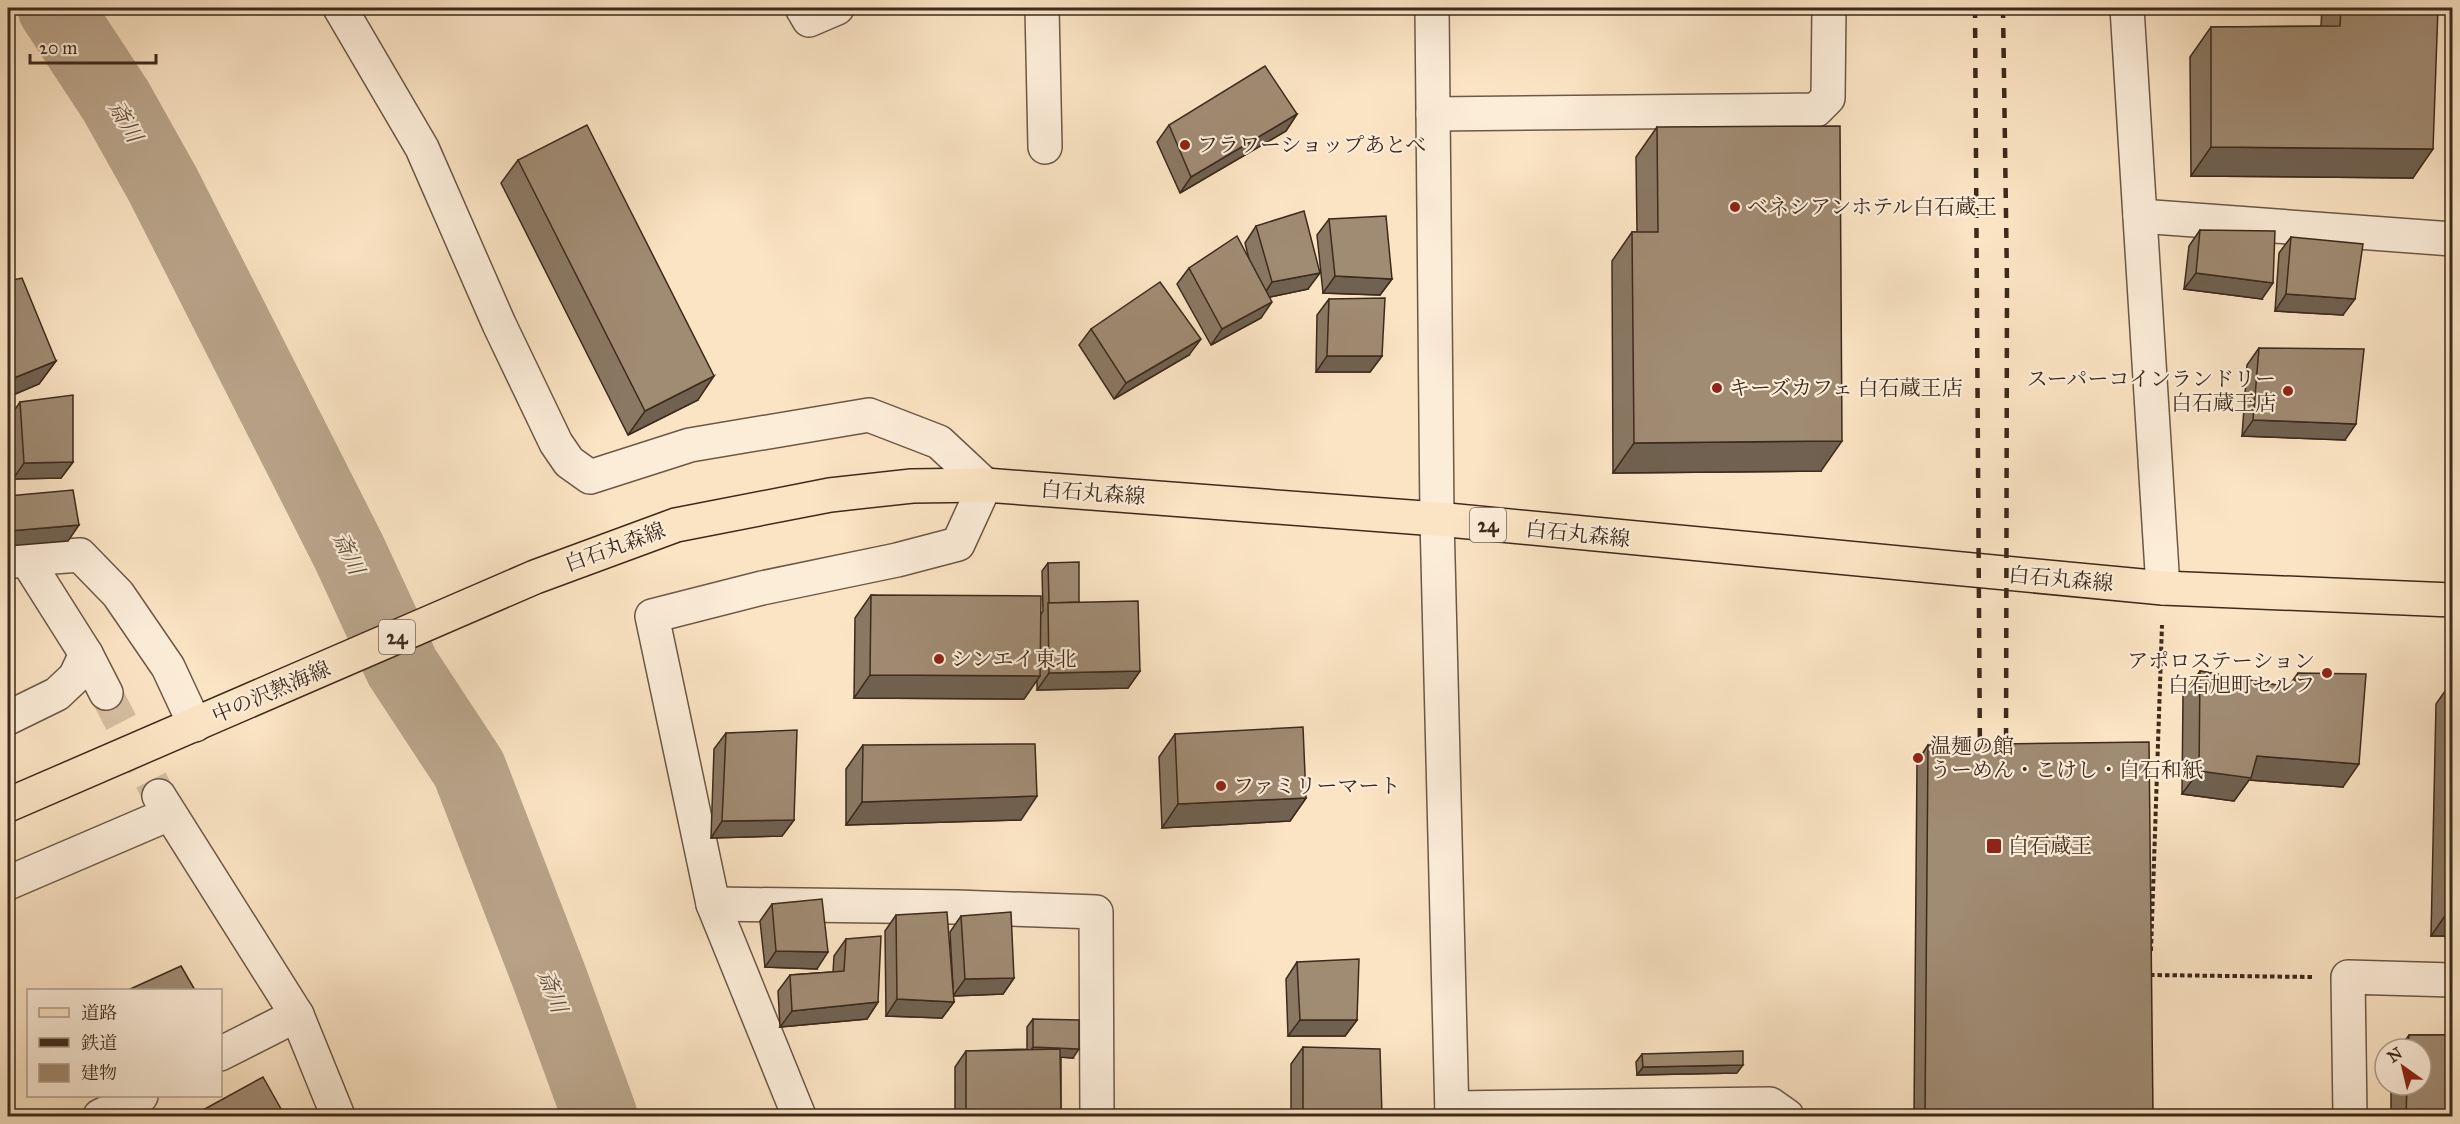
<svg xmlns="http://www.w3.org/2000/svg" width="2460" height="1124" viewBox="0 0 2460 1124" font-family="'IM FELL Great Primer','Noto Serif JP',serif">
  <rect width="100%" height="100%" fill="#fbe4c4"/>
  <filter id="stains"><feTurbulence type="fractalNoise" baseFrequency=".00333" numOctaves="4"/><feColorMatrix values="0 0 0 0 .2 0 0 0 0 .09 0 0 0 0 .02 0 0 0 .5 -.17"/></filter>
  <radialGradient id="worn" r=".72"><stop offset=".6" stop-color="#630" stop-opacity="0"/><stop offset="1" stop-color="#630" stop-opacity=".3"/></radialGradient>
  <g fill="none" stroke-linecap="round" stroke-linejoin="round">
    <!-- river -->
    <polyline stroke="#baa58b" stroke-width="75" points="55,8 116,101 163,185 349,552 402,667 469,769 550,979 600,1116"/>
    <!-- minor-tunnel -->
    <polyline stroke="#d5bfa2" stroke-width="33" stroke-dasharray="33 16" stroke-linecap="butt" points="106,693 159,796"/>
    <!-- minor casing -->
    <g stroke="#6c5846" stroke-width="36">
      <g id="minor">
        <polyline points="340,8 422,148 499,324 556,443 569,462 590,477 690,445 869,415 939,442 985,485 958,544 897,560 762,588 652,616 713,904 799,1116"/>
        <polyline points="802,8 809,20 837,8"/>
        <polyline points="1042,8 1045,147"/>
        <polyline points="1432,8 1437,519 1452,1116"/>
        <polyline points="2127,8 2163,588"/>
        <polyline points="1433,114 1816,110 1828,98 1829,8"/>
        <polyline points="2140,216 2452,239"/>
        <polyline points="26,559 80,555 118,594 168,667 195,725"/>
        <polyline points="9,562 26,559 86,654 106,693"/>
        <polyline points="8,718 57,694 75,677 86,654"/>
        <polyline points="159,796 297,1015 338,1116"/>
        <polyline points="8,883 169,814"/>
        <polyline points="713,904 957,907 1096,912 1097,1116"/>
        <polyline points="220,1054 297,1015"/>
        <polyline points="1452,1108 1770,1104 1787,1116"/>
        <polyline points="100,1116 141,1096"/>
        <polyline points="2350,1116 2348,977 2452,980"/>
      </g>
    </g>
    <!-- major casing -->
    <g stroke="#3d2a1c" stroke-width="36">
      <polyline id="major" points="8,805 535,577 676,525 830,495 912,486 985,485 1437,519 2163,588 2452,600"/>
    </g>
    <!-- path -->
    <g stroke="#3d2a1c" stroke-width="4" stroke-dasharray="4.5 3" stroke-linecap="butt">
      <polyline points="2151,951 2162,625"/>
      <polyline points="2150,975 2312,977"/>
    </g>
    <!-- minor -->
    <use href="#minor" stroke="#fcedd9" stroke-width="33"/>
    <!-- major -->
    <use href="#major" stroke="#fbe4c4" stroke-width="33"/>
    <!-- rail -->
    <g stroke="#3d2a1c" stroke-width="4.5" stroke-dasharray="10 10" stroke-linecap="butt">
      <polyline points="1975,8 1980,760"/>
      <polyline points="2003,8 2007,282 2006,760"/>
    </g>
  </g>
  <!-- wall -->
  <g fill="#8a7863" stroke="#3d2a1c" stroke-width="1.5">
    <polygon points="2322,8 2438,8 2413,178 2191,176 2190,57 2211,27 2321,26"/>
    <polygon points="1297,114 1286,131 1180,193 1157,142 1169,125"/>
    <polygon points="1657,127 1821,471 1613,473 1612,261 1632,232 1637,232 1636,157"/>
    <polygon points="518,160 698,400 628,435 501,183"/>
    <polygon points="1329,219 1392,279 1380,295 1323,293 1317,235"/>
    <polygon points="1256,226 1308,289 1270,297 1261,318 1211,345 1177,284 1189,268 1249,259 1245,243"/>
    <polygon points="2200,230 2262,299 2184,289 2189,246"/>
    <polygon points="2291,237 2343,315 2275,311 2279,253"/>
    <polygon points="8,281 56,361 39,384 8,397"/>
    <polygon points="1329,299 1382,356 1370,372 1316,372 1317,315"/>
    <polygon points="1091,329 1189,355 1114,399 1079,345"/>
    <polygon points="2259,348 2345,440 2242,436 2247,365"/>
    <polygon points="20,402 73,462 61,478 12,479 8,486 8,411 12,414"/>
    <polygon points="1048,563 1079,602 1140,671 1128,688 1037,690 1037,680 1024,699 854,698 855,618 871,595 1041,614 1043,611 1042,571"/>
    <polygon points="2200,671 2288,687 2298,673 2343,787 2249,780 2234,801 2182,794 2183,695"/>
    <polygon points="2452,681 2452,936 2431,936 2436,704"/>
    <polygon points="726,733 794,820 782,836 711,838 714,749"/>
    <polygon points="1175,734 1306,798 1290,821 1162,828 1159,757"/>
    <polygon points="863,745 1021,820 846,825 846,769"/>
    <polygon points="1928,745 2153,1116 1914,1116 1917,762"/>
    <polygon points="772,904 817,969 765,967 760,921"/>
    <polygon points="896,915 953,986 950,932 961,916 1014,978 1003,994 953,996 954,1002 942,1018 886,1016 885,931"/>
    <polygon points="846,939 878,1002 867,1019 780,1027 778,991 790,975 833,972 834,956"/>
    <polygon points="1297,962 1357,1020 1345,1036 1288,1036 1286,979"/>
    <polygon points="1033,1019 1073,1058 1061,1057 1061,1111 1058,1116 955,1116 955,1067 966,1051 1027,1049 1027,1027"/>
    <polygon points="2409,1035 2452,1035 2452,1116 2391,1116 2391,1085 2421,1085 2421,1049 2399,1049"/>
    <polygon points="1303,1047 1382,1116 1291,1116 1291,1064"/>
    <polygon points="1642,1054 1737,1073 1637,1075 1636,1062"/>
  </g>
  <!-- shaded-wall -->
  <g fill="#706150" stroke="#3d2a1c" stroke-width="1.5">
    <polygon points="1297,114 1286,131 1180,193 1191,177"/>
    <polygon points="2211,147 2433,149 2413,178 2191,176"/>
    <polygon points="1320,273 1308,289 1261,299 1272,282"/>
    <polygon points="2196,273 2273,283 2262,299 2184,289"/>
    <polygon points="1335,276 1392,279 1380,295 1323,293"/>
    <polygon points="2286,294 2355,299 2343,315 2275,311"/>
    <polygon points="1272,302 1261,318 1211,345 1222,329"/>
    <polygon points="1201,339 1189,355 1114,399 1126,383"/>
    <polygon points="1327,356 1382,356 1370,372 1316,372"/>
    <polygon points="56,361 39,384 8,397 8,388 14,378"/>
    <polygon points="714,376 698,400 628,435 645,411"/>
    <polygon points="2253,420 2356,424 2345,440 2242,436"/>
    <polygon points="1842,441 1821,471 1613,473 1634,443"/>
    <polygon points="73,462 61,478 12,479 8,486 8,479 13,479 24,463"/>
    <polygon points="79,525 68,541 8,546 8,533 9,531"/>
    <polygon points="1140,671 1128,688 1037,690 1049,673"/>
    <polygon points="870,675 1040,676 1024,699 854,698"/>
    <polygon points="2257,756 2359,764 2343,787 2249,780 2234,801 2182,794 2199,771"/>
    <polygon points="1037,796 1021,820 846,825 862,802"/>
    <polygon points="1306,798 1290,821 1162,828 1178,804"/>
    <polygon points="794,820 782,836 711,838 722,821"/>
    <polygon points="2447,913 2452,913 2452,936 2431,936"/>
    <polygon points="776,951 828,952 817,969 765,967"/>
    <polygon points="1014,978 1003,994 953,996 965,979"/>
    <polygon points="897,999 954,1002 942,1018 886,1016"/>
    <polygon points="878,1002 867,1019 780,1027 792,1011"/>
    <polygon points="1300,1020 1357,1020 1345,1036 1288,1036"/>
    <polygon points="1033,1047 1079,1049 1073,1058 1027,1055"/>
    <polygon points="1743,1065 1737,1073 1637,1075 1643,1067"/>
    <polygon points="1061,1111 1058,1116 966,1116"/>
  </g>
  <!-- building -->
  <g fill="#a08b73" stroke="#3d2a1c" stroke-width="1.5">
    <polygon points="2341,8 2438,8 2433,149 2211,147 2211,27 2340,26"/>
    <polygon points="1265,66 1297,114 1191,177 1169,125"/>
    <polygon points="587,125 714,376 645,411 518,160"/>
    <polygon points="1840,126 1842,441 1634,443 1632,232 1658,232 1657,127"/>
    <polygon points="1304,211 1320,273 1272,282 1256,226"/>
    <polygon points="1386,216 1392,279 1335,276 1329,219"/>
    <polygon points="2200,230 2275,231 2273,283 2196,273"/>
    <polygon points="1237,236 1272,302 1222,329 1189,268"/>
    <polygon points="2291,237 2363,244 2355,299 2286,294"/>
    <polygon points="22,278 56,361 14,378 8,360 8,281"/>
    <polygon points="1160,282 1201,339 1126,383 1091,329"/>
    <polygon points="1385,298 1382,356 1327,356 1329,299"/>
    <polygon points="2259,348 2364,349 2356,424 2253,420"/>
    <polygon points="73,395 73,462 24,463 20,402"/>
    <polygon points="8,411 12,411 13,479 8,479"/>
    <polygon points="73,490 79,525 9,531 8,523 8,496"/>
    <polygon points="1079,562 1079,602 1049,603 1048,563"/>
    <polygon points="871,595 1041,596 1040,676 870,675"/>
    <polygon points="1138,601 1140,671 1049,673 1048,603"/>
    <polygon points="2200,671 2292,688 2298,673 2366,674 2359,764 2257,756 2251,778 2199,771"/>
    <polygon points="2452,681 2452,913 2447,913"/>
    <polygon points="1303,727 1306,798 1178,804 1175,734"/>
    <polygon points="797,730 794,820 722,821 726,733"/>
    <polygon points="2149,742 2153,1116 1925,1116 1928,745"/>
    <polygon points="1035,744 1037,796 862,802 863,745"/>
    <polygon points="822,899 828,952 776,951 772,904"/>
    <polygon points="947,912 954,1002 897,999 896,915"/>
    <polygon points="1011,912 1014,978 965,979 961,916"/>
    <polygon points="881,936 878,1002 792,1011 790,975 844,971 846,939"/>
    <polygon points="1359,959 1357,1020 1300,1020 1297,962"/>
    <polygon points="181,966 195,990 128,990"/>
    <polygon points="1033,1019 1079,1020 1079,1049 1033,1047"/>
    <polygon points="2409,1035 2452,1035 2452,1116 2406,1116 2407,1085 2421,1085 2421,1049 2408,1049"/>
    <polygon points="1303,1047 1380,1049 1382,1116 1303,1116"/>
    <polygon points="1060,1049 1061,1111 966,1116 966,1051"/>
    <polygon points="1743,1051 1743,1065 1643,1067 1642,1054"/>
    <polygon points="263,1077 285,1116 192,1116"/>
  </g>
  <!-- markers -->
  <g fill="#8f2418" stroke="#fcedd9" stroke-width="2">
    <circle cx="1185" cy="145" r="6"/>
    <circle cx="1735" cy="207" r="6"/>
    <circle cx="1717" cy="388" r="6"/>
    <circle cx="2288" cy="391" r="6"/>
    <circle cx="939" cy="659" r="6"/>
    <circle cx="2327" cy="673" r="6"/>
    <circle cx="1918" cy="758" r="6"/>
    <circle cx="1221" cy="786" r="6"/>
    <rect x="1986" y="838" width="16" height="16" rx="3"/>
  </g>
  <g text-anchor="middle" stroke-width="4.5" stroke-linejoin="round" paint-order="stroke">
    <!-- shield labels -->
    <g fill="#fcedd9" stroke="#766455" stroke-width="1.5">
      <rect x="1470" y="508" width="36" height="34" rx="4.5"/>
      <rect x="379" y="620" width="36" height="34" rx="4.5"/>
    </g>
    <g font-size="20" font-weight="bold" fill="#3d2a1c">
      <text x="1488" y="532">24</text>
      <text x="397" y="644">24</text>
    </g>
    <!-- poi labels -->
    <g font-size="21" fill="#3d2a1c" stroke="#fcedd9" text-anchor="start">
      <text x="1197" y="152">フラワーショップあとべ</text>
      <text x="1747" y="214">ベネシアンホテル白石蔵王</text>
      <text x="2276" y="386" text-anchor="end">スーパーコインランドリー<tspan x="2276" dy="24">白石蔵王店</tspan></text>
      <text x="1729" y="395">キーズカフェ 白石蔵王店</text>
      <text x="951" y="666">シンエイ東北</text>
      <text x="2315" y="668" text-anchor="end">アポロステーション<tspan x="2315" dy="24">白石旭町セルフ</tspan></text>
      <text x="1930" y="753">温麺の館<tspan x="1930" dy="24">うーめん・こけし・白石和紙</tspan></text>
      <text x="1233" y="793">ファミリーマート</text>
      <text x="2008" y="853">白石蔵王</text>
    </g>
    <!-- street labels -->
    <g font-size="21" fill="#3d2a1c" stroke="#fcedd9">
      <text transform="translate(1093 493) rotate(4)" y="7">白石丸森線</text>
      <text transform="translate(1578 534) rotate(6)" y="7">白石丸森線</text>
      <text transform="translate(615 547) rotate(-20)" y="7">白石丸森線</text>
      <text transform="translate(2061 579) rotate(5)" y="7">白石丸森線</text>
      <text transform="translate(271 692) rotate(-23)" y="7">中の沢熱海線</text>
    </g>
    <!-- water labels -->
    <g font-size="22" font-style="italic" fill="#624f3d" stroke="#fcedd9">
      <text transform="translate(126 121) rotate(60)" y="8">斎川</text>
      <text transform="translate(349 553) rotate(64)" y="8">斎川</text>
      <text transform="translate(553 991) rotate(69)" y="8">斎川</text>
    </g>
  </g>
  <!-- margin -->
  <rect width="2460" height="1124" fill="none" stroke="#fbe4c4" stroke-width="30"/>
  <rect x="9" y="9" width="2442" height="1106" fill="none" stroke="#3d2a1c" stroke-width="3"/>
  <rect x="15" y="15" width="2430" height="1094" fill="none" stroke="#3d2a1c" stroke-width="1.5"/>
  <!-- legend -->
  <rect x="27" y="989" width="195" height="108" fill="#fcedd9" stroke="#b09f8d" stroke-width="1.5"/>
  <rect x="39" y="1008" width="30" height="9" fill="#fbe4c4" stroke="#b09f8d" stroke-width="1.5"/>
  <text x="81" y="1019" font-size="18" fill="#3d2a1c">道路</text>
  <rect x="39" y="1038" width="30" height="9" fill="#3d2a1c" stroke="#b09f8d" stroke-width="1.5"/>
  <text x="81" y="1049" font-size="18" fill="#3d2a1c">鉄道</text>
  <rect x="39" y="1064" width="30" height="18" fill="#a08b73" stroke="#b09f8d" stroke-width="1.5"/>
  <text x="81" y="1079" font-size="18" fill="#3d2a1c">建物</text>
  <!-- north arrow -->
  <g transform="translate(2403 1067) rotate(326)"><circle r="28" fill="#fcedd9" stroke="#b09f8d" stroke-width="1.5"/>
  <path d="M0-4.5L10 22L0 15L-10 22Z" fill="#8f2418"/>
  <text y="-9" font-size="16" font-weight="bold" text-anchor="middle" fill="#3d2a1c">N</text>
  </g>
  <!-- scale -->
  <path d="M30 54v9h126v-9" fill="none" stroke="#3d2a1c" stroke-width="3"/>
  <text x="39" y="54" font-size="18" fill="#3d2a1c" stroke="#fcedd9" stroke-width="4.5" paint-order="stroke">20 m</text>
  <rect width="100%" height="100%" filter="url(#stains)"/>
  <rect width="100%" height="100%" fill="url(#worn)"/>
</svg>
